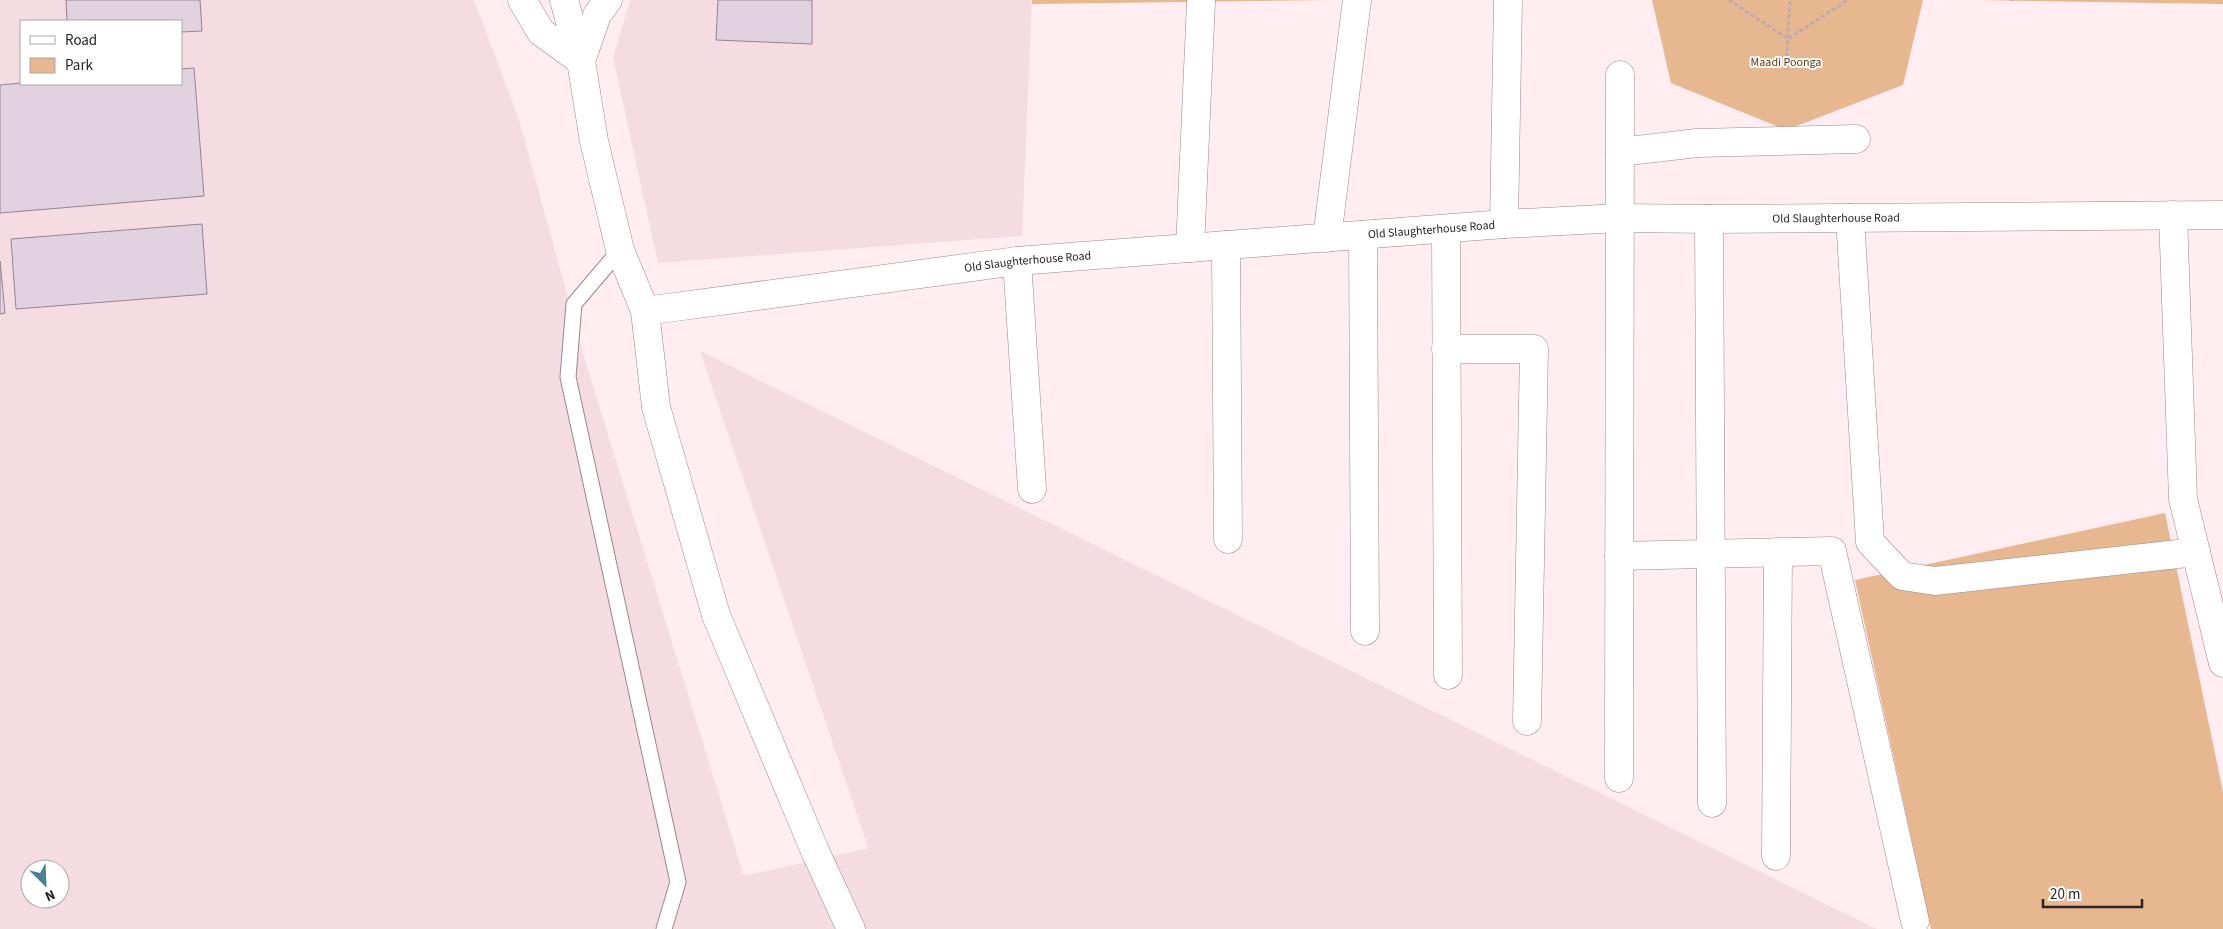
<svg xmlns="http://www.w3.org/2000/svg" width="2223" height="929" viewBox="0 0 2223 929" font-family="'Source Sans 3',sans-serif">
  <rect width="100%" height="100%" fill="#ffedf1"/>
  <!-- built -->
  <g fill="#f5dce2" fill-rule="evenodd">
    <path d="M0 0H474L519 119 583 353 744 876 868 848 700 351 1877 929H0ZM21 21H181V84H21ZM30 869H60V899H30Z"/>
    <polygon points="630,0 1032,0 1022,236 658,263 613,58"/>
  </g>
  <!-- green -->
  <g fill="#e7b790">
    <polygon points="1032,0 1331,0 1032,4"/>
    <polygon points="1652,0 1923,0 1903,85 1786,130 1671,83"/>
    <polygon points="1976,0 2223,0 2223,4"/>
    <polygon points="2165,513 2223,792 2223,929 1931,929 1855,580"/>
  </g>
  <!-- building -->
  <g fill="#e2d2df" stroke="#938490">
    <polygon points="66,0 200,0 202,31 181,32 181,21 67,21"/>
    <polygon points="718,0 812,0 812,44 716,40"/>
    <polygon points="194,68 204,196 0,213 0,85 21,83 181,84 181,69"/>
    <polygon points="202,224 207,294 16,309 11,239"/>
    <polygon points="0,261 5,313 0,314"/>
  </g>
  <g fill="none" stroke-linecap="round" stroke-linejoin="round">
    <!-- service casing -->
    <g stroke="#9b878c" stroke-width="17">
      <polyline id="service" points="620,250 574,304 568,377 678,882 664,929"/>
    </g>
    <!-- minor casing -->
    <g stroke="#9b878c" stroke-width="29">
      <g id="minor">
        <polyline points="1620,152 1697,143 1856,139"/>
        <polyline points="2173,215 2183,499 2223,663"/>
        <polyline points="1850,218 1870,542 1902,576 1935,581 2196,552"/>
        <polyline points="1709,219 1712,803"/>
        <polyline points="1504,224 1508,0"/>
        <polyline points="1446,229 1448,675"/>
        <polyline points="1363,235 1365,631"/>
        <polyline points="1327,238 1357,0"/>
        <polyline points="1226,245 1228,539"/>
        <polyline points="1190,248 1201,2"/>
        <polyline points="1017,261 1032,489"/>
        <path id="s1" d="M645 311 1017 261 1504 224 1620 218 1709 219 2223 215"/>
        <polyline points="1446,349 1534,349 1527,721"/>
        <polyline points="1619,556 1832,551 1915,921"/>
        <polyline points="1619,778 1620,75"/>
        <polyline points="1776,856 1778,552"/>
      </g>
    </g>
    <!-- primary casing -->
    <g stroke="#9b878c" stroke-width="29">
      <g id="primary">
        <polyline points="522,0 541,32 581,61 594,141 620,250 645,311 656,407 716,615 815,851 851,929"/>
        <polyline points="564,0 581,61"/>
        <polyline points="581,61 597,15 608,0"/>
      </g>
    </g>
    <!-- path -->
    <g stroke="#baacaf" stroke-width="3" stroke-dasharray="4 2.5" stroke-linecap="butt">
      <polyline points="1729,0 1788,39 1848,0"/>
      <polyline points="2013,0 2013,1"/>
      <polyline points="1786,70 1790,0"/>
    </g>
    <!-- service -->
    <use href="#service" stroke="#fff" stroke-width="15"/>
    <!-- minor -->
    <use href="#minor" stroke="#fff" stroke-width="28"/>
    <!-- primary -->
    <use href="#primary" stroke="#fff" stroke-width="28"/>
  </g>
  <g text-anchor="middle" stroke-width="4" stroke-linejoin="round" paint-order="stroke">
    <!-- park labels -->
    <g font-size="12" fill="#643910" stroke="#fff">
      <text x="1786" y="66">Maadi Poonga</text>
    </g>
    <!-- street labels -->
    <g font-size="12" fill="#2b2325" stroke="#fff">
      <text dy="4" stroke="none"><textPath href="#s1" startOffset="1196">Old Slaughterhouse Road</textPath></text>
      <text dy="4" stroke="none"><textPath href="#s1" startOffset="791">Old Slaughterhouse Road</textPath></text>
      <text dy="4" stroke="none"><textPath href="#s1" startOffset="386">Old Slaughterhouse Road</textPath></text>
    </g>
  </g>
  <!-- legend -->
  <rect x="20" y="20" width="162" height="65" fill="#ffffff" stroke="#aaa7a8"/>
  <rect x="30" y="36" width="25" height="8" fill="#ffffff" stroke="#aaa7a8"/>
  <text x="65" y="45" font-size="15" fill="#2b2325">Road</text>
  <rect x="30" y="58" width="25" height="15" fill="#e7b790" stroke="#aaa7a8"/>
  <text x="65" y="70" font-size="15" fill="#2b2325">Park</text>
  <!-- north arrow -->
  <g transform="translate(45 884) rotate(156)"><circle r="24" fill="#ffffff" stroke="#aaa7a8"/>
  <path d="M0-4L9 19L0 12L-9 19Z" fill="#428495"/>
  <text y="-8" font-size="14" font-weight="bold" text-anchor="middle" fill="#2b2325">N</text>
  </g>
  <!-- scale -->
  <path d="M2043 899v8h99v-8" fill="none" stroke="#2b2325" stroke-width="2.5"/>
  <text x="2050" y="899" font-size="15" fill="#2b2325" stroke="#ffffff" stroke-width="4" paint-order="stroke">20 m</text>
</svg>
